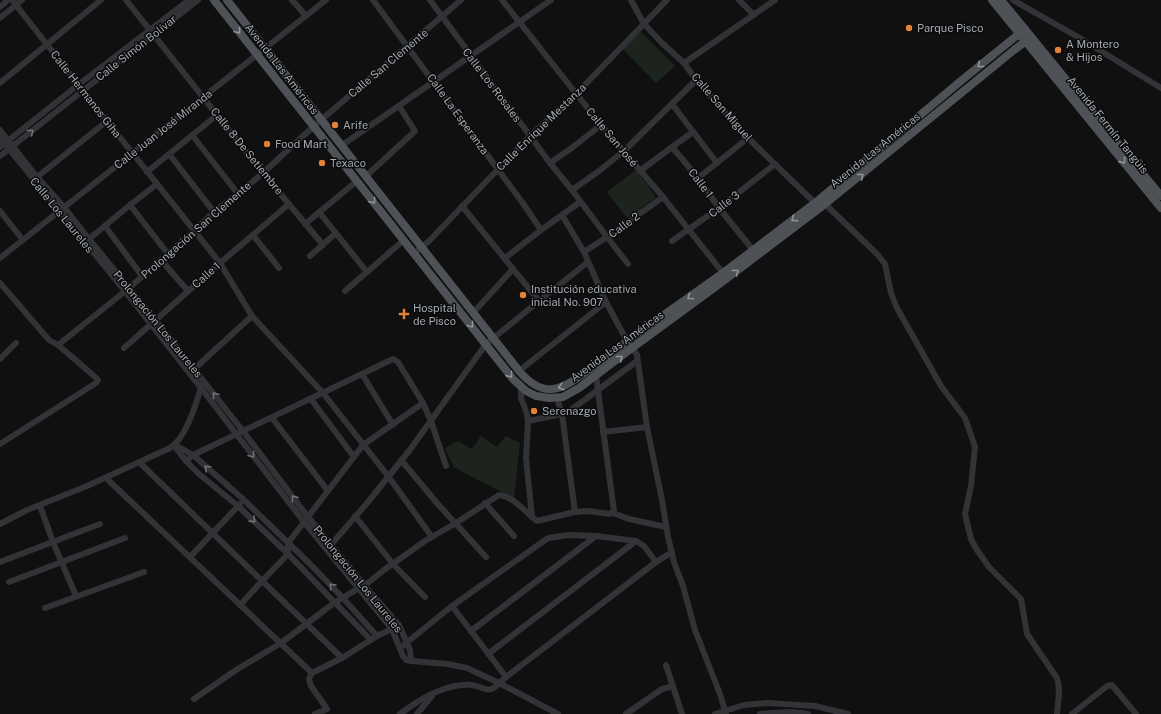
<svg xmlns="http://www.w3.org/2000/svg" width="1161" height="714" viewBox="0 0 1161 714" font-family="'Public Sans',sans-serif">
  <rect width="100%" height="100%" fill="#101011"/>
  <!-- green -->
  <g fill="#1d241d">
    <polygon points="640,31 675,66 656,83 623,49"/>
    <polygon points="636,170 655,195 655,198 627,218 607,192"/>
    <polygon points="481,436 497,447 506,436 520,443 514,498 459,470 454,467 445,448 458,441 472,449"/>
  </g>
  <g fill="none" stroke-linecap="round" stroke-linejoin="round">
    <!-- minor -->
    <g stroke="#323336" stroke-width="6">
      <polyline points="12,0 107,121 220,263 252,316 323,393 388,476 432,537"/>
      <polyline points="126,0 263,173 323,245"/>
      <polyline points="292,0 306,16"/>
      <polyline points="373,0 522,202 541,230"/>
      <polyline points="430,0 550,163 572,190 607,237 628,264"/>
      <polyline points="502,0 601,125 663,197 723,273"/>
      <polyline points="631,0 644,24 663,44 684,63 696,80 748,138 817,205"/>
      <polyline points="739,0 754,15"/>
      <polyline points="1013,0 1078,37 1161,88"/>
      <polyline points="0,7 8,0"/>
      <polyline points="0,18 22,0"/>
      <polyline points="684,63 775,0"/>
      <polyline points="0,83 101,0"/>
      <polyline points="672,104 717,163"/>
      <polyline points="0,130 37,177 64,207 89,239 156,321 243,431 308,517 364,585 399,625 410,650 411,661"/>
      <polyline points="192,135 238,194"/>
      <polyline points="0,138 125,291 201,388 304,522 392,629 403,656 406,660 411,661 447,664 467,668 499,683 506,677 656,562 672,552"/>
      <polyline points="341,146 551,0"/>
      <polyline points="0,147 78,85 189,0"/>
      <polyline points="672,147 693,132"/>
      <polyline points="169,154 214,212"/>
      <polyline points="0,156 198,0"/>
      <polyline points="550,163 573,147 601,125"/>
      <polyline points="640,171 672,147 698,178 719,208 753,250"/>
      <polyline points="147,172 217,115"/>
      <polyline points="37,177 107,121"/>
      <polyline points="365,177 415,131 399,106"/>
      <polyline points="698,178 748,138"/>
      <polyline points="572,190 599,171 624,151 696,80"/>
      <polyline points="580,202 562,215 584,252 606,302 627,341 637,355 647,427 662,500 668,537 674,562 683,586 695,630 720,694 726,714"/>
      <path d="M825 204 877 254 885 264 891 293 897 308 941 386 965 418 971 435 975 447 971 486 965 514 971 539 977 550 989 567 1021 599 1027 634 1057 678C1061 690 1058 702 1057 714"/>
      <polyline points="130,205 168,254"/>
      <polyline points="462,206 539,301"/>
      <polyline points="0,211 23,240"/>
      <polyline points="319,212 367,272"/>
      <polyline points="305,224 357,181"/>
      <polyline points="105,226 142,276"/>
      <polyline points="253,235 279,268"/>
      <polyline points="89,239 130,205 157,184"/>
      <polyline points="672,241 719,208 775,164"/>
      <polyline points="584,252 607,237 663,197"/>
      <polyline points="415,253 429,241 530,136 576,94 667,0"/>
      <polyline points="310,256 336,233"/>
      <polyline points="0,258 326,0"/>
      <polyline points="505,258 541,230 562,215"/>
      <polyline points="161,260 188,291"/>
      <polyline points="0,283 49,340 58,345 93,375 98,380 96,383 0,444"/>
      <polyline points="345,291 404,240"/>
      <polyline points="473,313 513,269"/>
      <polyline points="58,345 129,288 194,231 214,212 238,194 263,173 314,126 461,0"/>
      <polyline points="124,348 220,263 289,204"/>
      <polyline points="0,359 16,343"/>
      <polyline points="194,369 252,316"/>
      <polyline points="519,371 606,302"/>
      <polyline points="362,374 393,425"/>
      <path d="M596 376C602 421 608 466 614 511L610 514 588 511 575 512 537 521 532 517 526 458 528 421 562 414 571 410 637 361"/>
      <polyline points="521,387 521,398 527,414 528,421"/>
      <polyline points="557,398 562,414 575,512"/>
      <polyline points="311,399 354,457"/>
      <polyline points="272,418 328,491"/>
      <polyline points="603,432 647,427"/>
      <polyline points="175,445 193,455 243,499 310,564 343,598 377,636"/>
      <polyline points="175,447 186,461 199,474 238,506 288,554 371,640"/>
      <polyline points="401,460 437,503 486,557"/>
      <polyline points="186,461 193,455 393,359 398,362 423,403 431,421 446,466"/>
      <polyline points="140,463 342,658"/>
      <polyline points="106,478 312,673"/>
      <polyline points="485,503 514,536"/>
      <polyline points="40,506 53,542 76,596"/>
      <polyline points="613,513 629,519 666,527"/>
      <polyline points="355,516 393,564 425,597"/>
      <path d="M0 524 27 510 87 486 170 448C187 437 196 403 202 385"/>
      <polyline points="329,547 368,502 409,451 486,344 539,301 588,262"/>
      <polyline points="190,557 240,504"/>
      <polyline points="0,562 100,524"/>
      <polyline points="9,582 125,538"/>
      <polyline points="240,605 263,580 288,554 288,543 363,445 423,403"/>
      <polyline points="452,606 506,677"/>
      <polyline points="45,608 144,572"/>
      <polyline points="471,631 596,536"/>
      <polyline points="400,648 452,606 548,538 569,535 596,536 636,541 644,546 656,562"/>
      <polyline points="488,654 636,541"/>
      <polyline points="666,665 682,714"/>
      <path d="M194 699 236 670 281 643 334 603 369 582 384 570 425 541 456 523 499 495C512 496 523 509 532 517"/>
      <polyline points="315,714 327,709 311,686 309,679 312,673 342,658 377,636 394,628"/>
      <path d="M400 714C417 701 441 687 462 685 465 685 469 684 471 685 484 686 488 696 499 683L558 714"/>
      <polyline points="417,714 432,696"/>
      <polyline points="626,714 662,689 673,686"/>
      <polyline points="715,714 744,705 768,703 815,706 848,714"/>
      <path d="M760 714C779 712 790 711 808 714"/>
      <polyline points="1072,714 1107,686 1112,685 1136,714"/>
    </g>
    <!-- major -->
    <g stroke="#4e5155" stroke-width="8">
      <polyline points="214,0 513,379 526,391 536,396 543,397 549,398 563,397 579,388 632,348 722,282 825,204 1014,50 1031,37"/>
      <path d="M227 0 519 371C545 401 562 389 589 370 602 361 615 352 627 341L723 273 815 203 962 80 1025 29"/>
      <polyline points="992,0 1161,208"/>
      <polyline points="1001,0 1161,196"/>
    </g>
  </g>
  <!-- one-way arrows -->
  <defs><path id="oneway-chevron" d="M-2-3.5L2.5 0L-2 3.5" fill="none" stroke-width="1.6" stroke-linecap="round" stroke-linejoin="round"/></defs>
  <g stroke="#8e949a">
    <use href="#oneway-chevron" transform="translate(238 31) rotate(52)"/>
    <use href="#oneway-chevron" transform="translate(980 65) rotate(141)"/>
    <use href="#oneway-chevron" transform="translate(1123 161) rotate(51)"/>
    <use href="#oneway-chevron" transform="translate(861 176) rotate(-39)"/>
    <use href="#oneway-chevron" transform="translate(373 201) rotate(51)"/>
    <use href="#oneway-chevron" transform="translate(794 219) rotate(143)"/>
    <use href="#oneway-chevron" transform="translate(736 272) rotate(-37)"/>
    <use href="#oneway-chevron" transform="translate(690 297) rotate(145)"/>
    <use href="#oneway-chevron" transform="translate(471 325) rotate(52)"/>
    <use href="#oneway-chevron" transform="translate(620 358) rotate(-38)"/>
    <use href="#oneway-chevron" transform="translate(510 375) rotate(51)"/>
    <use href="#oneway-chevron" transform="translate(561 387) rotate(164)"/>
  </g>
  <g stroke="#70747a">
    <use href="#oneway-chevron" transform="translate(31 132) rotate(-38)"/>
    <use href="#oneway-chevron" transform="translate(215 395) rotate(-128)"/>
    <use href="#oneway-chevron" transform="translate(252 455) rotate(52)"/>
    <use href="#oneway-chevron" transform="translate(207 468) rotate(-138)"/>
    <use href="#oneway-chevron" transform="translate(294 498) rotate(-127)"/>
    <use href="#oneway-chevron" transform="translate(253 520) rotate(44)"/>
    <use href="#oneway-chevron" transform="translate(332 586) rotate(-134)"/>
  </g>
  <!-- markers -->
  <g fill="#e18238" stroke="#0b0b0c" stroke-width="1.5">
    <circle cx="909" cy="28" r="4"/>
    <circle cx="1058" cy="50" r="4"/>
    <circle cx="335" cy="125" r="4"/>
    <circle cx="267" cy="144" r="4"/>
    <circle cx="322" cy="163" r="4"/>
    <circle cx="523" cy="295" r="4"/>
    <path d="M402 308h4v4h4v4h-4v4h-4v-4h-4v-4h4z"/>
    <circle cx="534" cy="411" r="4"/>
  </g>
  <g text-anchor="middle" stroke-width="3" stroke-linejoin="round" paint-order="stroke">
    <!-- poi labels -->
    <g font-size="11" fill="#a3aab1" stroke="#0b0b0c" text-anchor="start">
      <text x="917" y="32">Parque Pisco</text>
      <text x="1066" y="48">A Montero<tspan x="1066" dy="13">&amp; Hijos</tspan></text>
      <text x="343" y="129">Arife</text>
      <text x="275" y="148">Food Mart</text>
      <text x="330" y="167">Texaco</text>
      <text x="531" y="293">Institución educativa<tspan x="531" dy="13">inicial No. 907</tspan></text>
      <text x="413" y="312">Hospital<tspan x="413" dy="13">de Pisco</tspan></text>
      <text x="542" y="415">Serenazgo</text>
    </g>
    <!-- street labels -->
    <g font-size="11" fill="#a3aab1" stroke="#0b0b0c">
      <text transform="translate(136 48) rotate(-38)" y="4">Calle Simón Bolívar</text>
      <text transform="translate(388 63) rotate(-40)" y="4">Calle San Clemente</text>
      <text transform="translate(282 69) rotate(52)" y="4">Avenida Las Américas</text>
      <text transform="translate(492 85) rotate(53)" y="4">Calle Los Rosales</text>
      <text transform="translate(86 94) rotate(52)" y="4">Calle Hermanos Giha</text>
      <text transform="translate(722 107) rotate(49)" y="4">Calle San Miguel</text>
      <text transform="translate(458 114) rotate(54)" y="4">Calle La Esperanza</text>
      <text transform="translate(1108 125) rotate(51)" y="4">Avenida Fermín Tangüis</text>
      <text transform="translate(541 127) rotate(-44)" y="4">Calle Enrique Mestanza</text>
      <text transform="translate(163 129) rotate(-38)" y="4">Calle Juan José Miranda</text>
      <text transform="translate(612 137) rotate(50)" y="4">Calle San José</text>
      <text transform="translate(875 150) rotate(-39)" y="4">Avenida Las Américas</text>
      <text transform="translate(247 151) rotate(51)" y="4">Calle 8 De Setiembre</text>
      <text transform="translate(701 183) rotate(53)" y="4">Calle 1</text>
      <text transform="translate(724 204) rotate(-37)" y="4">Calle 3</text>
      <text transform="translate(62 215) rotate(51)" y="4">Calle Los Laureles</text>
      <text transform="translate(624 225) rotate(-36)" y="4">Calle 2</text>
      <text transform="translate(196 230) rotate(-41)" y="4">Prolongación San Clemente</text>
      <text transform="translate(206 275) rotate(-42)" y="4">Calle 1</text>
      <text transform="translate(158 324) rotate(51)" y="4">Prolongación Los Laureles</text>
      <text transform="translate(617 346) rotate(-36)" y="4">Avenida Las Américas</text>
      <text transform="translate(358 579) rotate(51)" y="4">Prolongación Los Laureles</text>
    </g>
  </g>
</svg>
